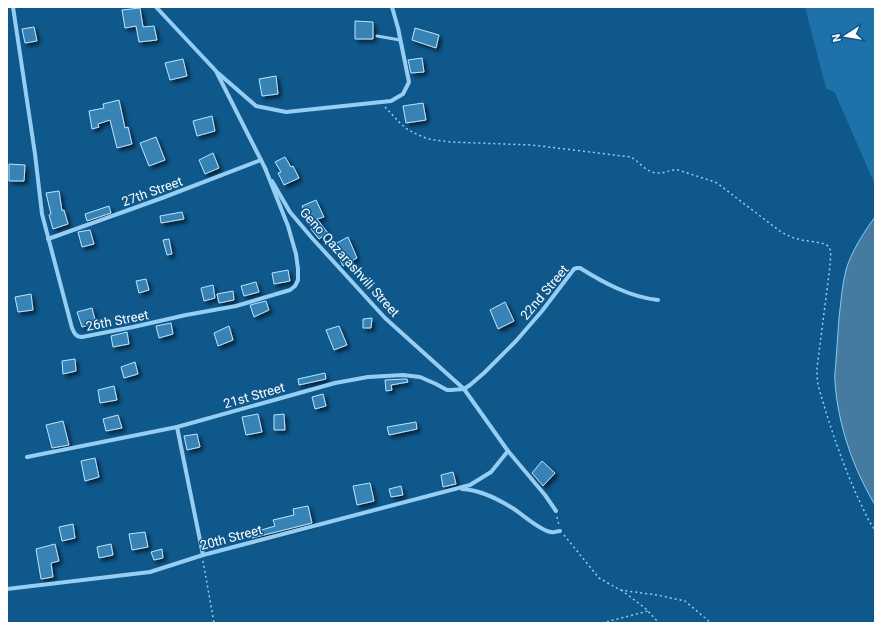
<svg xmlns="http://www.w3.org/2000/svg" width="882" height="630" viewBox="0 0 882 630" font-family="Roboto,sans-serif">
  <defs>
    <filter id="shadow"><feDropShadow dx="3" dy="3" stdDeviation="2" flood-color="#0009"/></filter>
  </defs>
  <rect width="100%" height="100%" fill="#0f588c"/>
  <!-- green -->
  <polygon fill="#1e72a9" points="805,7 875,7 875,185 835,93 826,88"/>
  <!-- water -->
  <path fill="#457ba1" stroke="#87cbf6" d="M875 217V505C853 468 838 425 835 382 834 375 836 367 836 360 837 346 838 332 839 318 841 302 842 285 846 270 851 252 864 232 875 217Z"/>
  <!-- building -->
  <g fill="#3883b6" stroke="#bde4fd" filter="url(#shadow)">
    <polygon points="140,8 143,27 154,26 157,40 139,42 136,26 125,28 122,10"/>
    <polygon points="355,21 373,22 373,39 355,39"/>
    <polygon points="34,27 37,41 25,43 22,29"/>
    <polygon points="415,28 439,35 436,48 412,40"/>
    <polygon points="422,58 424,72 411,73 408,60"/>
    <polygon points="183,59 187,76 170,80 165,63"/>
    <polygon points="276,76 278,94 262,96 259,79"/>
    <polygon points="119,100 125,128 128,127 132,144 117,148 110,120 98,124 99,127 92,129 89,111 104,108 103,104"/>
    <polygon points="423,103 426,120 406,123 403,106"/>
    <polygon points="212,116 215,131 197,136 193,121"/>
    <polygon points="156,137 165,160 149,166 140,143"/>
    <polygon points="213,153 219,168 205,174 199,160"/>
    <polygon points="285,157 291,167 293,166 299,178 284,185 278,173 281,172 275,162"/>
    <polygon points="9,164 25,165 24,181 9,181"/>
    <polygon points="59,191 62,211 64,210 68,224 53,229 49,215 51,214 46,193"/>
    <polygon points="316,200 324,217 317,219 328,233 319,239 311,229 313,228 302,206"/>
    <polygon points="109,206 111,213 87,221 85,214"/>
    <polygon points="182,212 184,219 161,223 160,216"/>
    <polygon points="90,230 94,244 82,247 78,232"/>
    <polygon points="348,237 357,258 343,266 333,245"/>
    <polygon points="169,239 172,254 167,255 163,240"/>
    <polygon points="288,270 290,281 274,284 272,273"/>
    <polygon points="146,279 149,290 139,293 136,281"/>
    <polygon points="256,282 259,292 244,296 241,286"/>
    <polygon points="213,285 215,298 204,301 201,288"/>
    <polygon points="233,291 234,300 219,303 217,294"/>
    <polygon points="31,294 33,310 18,312 15,297"/>
    <polygon points="266,301 269,310 254,317 250,305"/>
    <polygon points="505,302 514,321 498,329 490,310"/>
    <polygon points="92,308 96,323 82,327 77,312"/>
    <polygon points="372,318 371,328 363,328 363,319"/>
    <polygon points="171,323 173,334 159,338 156,326"/>
    <polygon points="229,326 233,340 218,346 214,333"/>
    <polygon points="339,326 347,345 334,350 326,330"/>
    <polygon points="127,332 129,344 113,347 111,336"/>
    <polygon points="75,359 76,371 63,374 62,361"/>
    <polygon points="135,362 138,374 124,378 121,367"/>
    <polygon points="325,373 326,379 299,385 298,379"/>
    <polygon points="404,379 407,379 408,382 391,385 392,390 386,391 385,380"/>
    <polygon points="114,386 117,400 100,403 98,390"/>
    <polygon points="323,394 326,406 315,409 312,397"/>
    <polygon points="258,414 262,432 246,435 242,417"/>
    <polygon points="284,414 285,430 274,430 274,415"/>
    <polygon points="118,415 122,428 106,431 103,419"/>
    <polygon points="63,421 69,445 52,448 46,425"/>
    <polygon points="416,422 417,429 389,435 387,427"/>
    <polygon points="197,434 200,447 187,450 184,436"/>
    <polygon points="95,458 99,477 85,481 81,461"/>
    <polygon points="542,461 555,473 543,486 532,473"/>
    <polygon points="453,472 456,484 443,487 441,475"/>
    <polygon points="370,483 374,501 357,505 353,486"/>
    <polygon points="401,486 403,495 391,497 389,489"/>
    <polygon points="308,506 312,523 252,538 251,533 275,526 273,520 294,515 293,509"/>
    <polygon points="73,524 75,538 62,541 59,527"/>
    <polygon points="145,532 148,547 132,550 129,534"/>
    <polygon points="55,544 59,561 51,563 53,577 41,579 36,549"/>
    <polygon points="111,544 113,555 99,558 97,547"/>
    <polygon points="162,549 163,558 154,560 151,552"/>
  </g>
  <g fill="none" stroke-linecap="round" stroke-linejoin="round">
    <!-- path -->
    <g stroke="#96cdf2" stroke-width="1.5" stroke-dasharray="2 3" stroke-linecap="butt">
      <path d="M385 107 400 123 407 129 414 133 428 139 450 142 532 145 631 157C640 162 647 174 659 173 666 173 671 169 678 170L712 181 717 183 781 232C787 235 792 238 798 239 806 242 824 241 829 247 832 252 830 260 830 266L817 368V376L818 385C829 424 842 463 859 500 864 510 868 521 875 530"/>
      <polyline points="557,517 559,525"/>
      <polyline points="564,535 599,578 620,590 657,595 685,601 711,623"/>
      <polyline points="203,561 214,623"/>
      <polyline points="621,590 645,608 659,623"/>
      <polyline points="602,623 648,611"/>
    </g>
    <!-- lane -->
    <polyline stroke="#96cdf2" stroke-width="3" points="377,36 400,40"/>
    <!-- street -->
    <g stroke="#96cdf2" stroke-width="4">
      <path d="M13 7 35 154 42 214 72 328C74 333 76 337 82 337L133 327 186 315 236 306 290 290 295 286 298 280V269L296 254 288 226 265 168"/>
      <polyline points="156,7 216,71 266,170"/>
      <polyline points="218,73 256,106 286,112 391,101 403,94 409,82 398,28 392,7"/>
      <polyline points="272,181 290,212 312,238 385,318 464,389 508,451 545,495 556,511"/>
      <polyline points="48,239 162,198 261,160"/>
      <polyline points="177,427 203,555"/>
      <path d="M27 457 177 427 335 383 368 377 403 375 420 377 436 384 447 390H451L464 389 470 385 484 373 516 341 542 311 574 269 577 268H580C604 283 630 297 658 300"/>
      <path d="M462 489C481 490 498 499 514 509 523 515 541 531 551 532 554 533 557 531 560 531"/>
      <polyline points="7,589 150,572 203,555 470,485 491,472 508,451"/>
    </g>
  </g>
  <g text-anchor="middle" stroke-width="3" stroke-linejoin="round" paint-order="stroke">
    <!-- street labels -->
    <g font-size="13" fill="#fff" stroke="#0f588c">
      <text transform="translate(152 191) rotate(-20)" y="5">27th Street</text>
      <text transform="translate(350 262) rotate(48)" y="5">Geno Qazarashvili Street</text>
      <text transform="translate(544 292) rotate(-50)" y="5">22nd Street</text>
      <text transform="translate(117 320) rotate(-11)" y="5">26th Street</text>
      <text transform="translate(254 395) rotate(-16)" y="5">21st Street</text>
      <text transform="translate(231 537) rotate(-15)" y="5">20th Street</text>
    </g>
  </g>
  <!-- border -->
  <rect width="882" height="630" fill="none" stroke="#ffffff" stroke-width="16"/>
  <!-- north arrow -->
  <g transform="translate(846 36) rotate(258)" stroke="#0f588c" stroke-width="3" paint-order="stroke">
  <path d="M0-3L7 15L0 10L-7 15Z" fill="#ffffff"/>
  <text y="-6" font-size="11" font-weight="bold" text-anchor="middle" fill="#ffffff">N</text>
  </g>
</svg>
